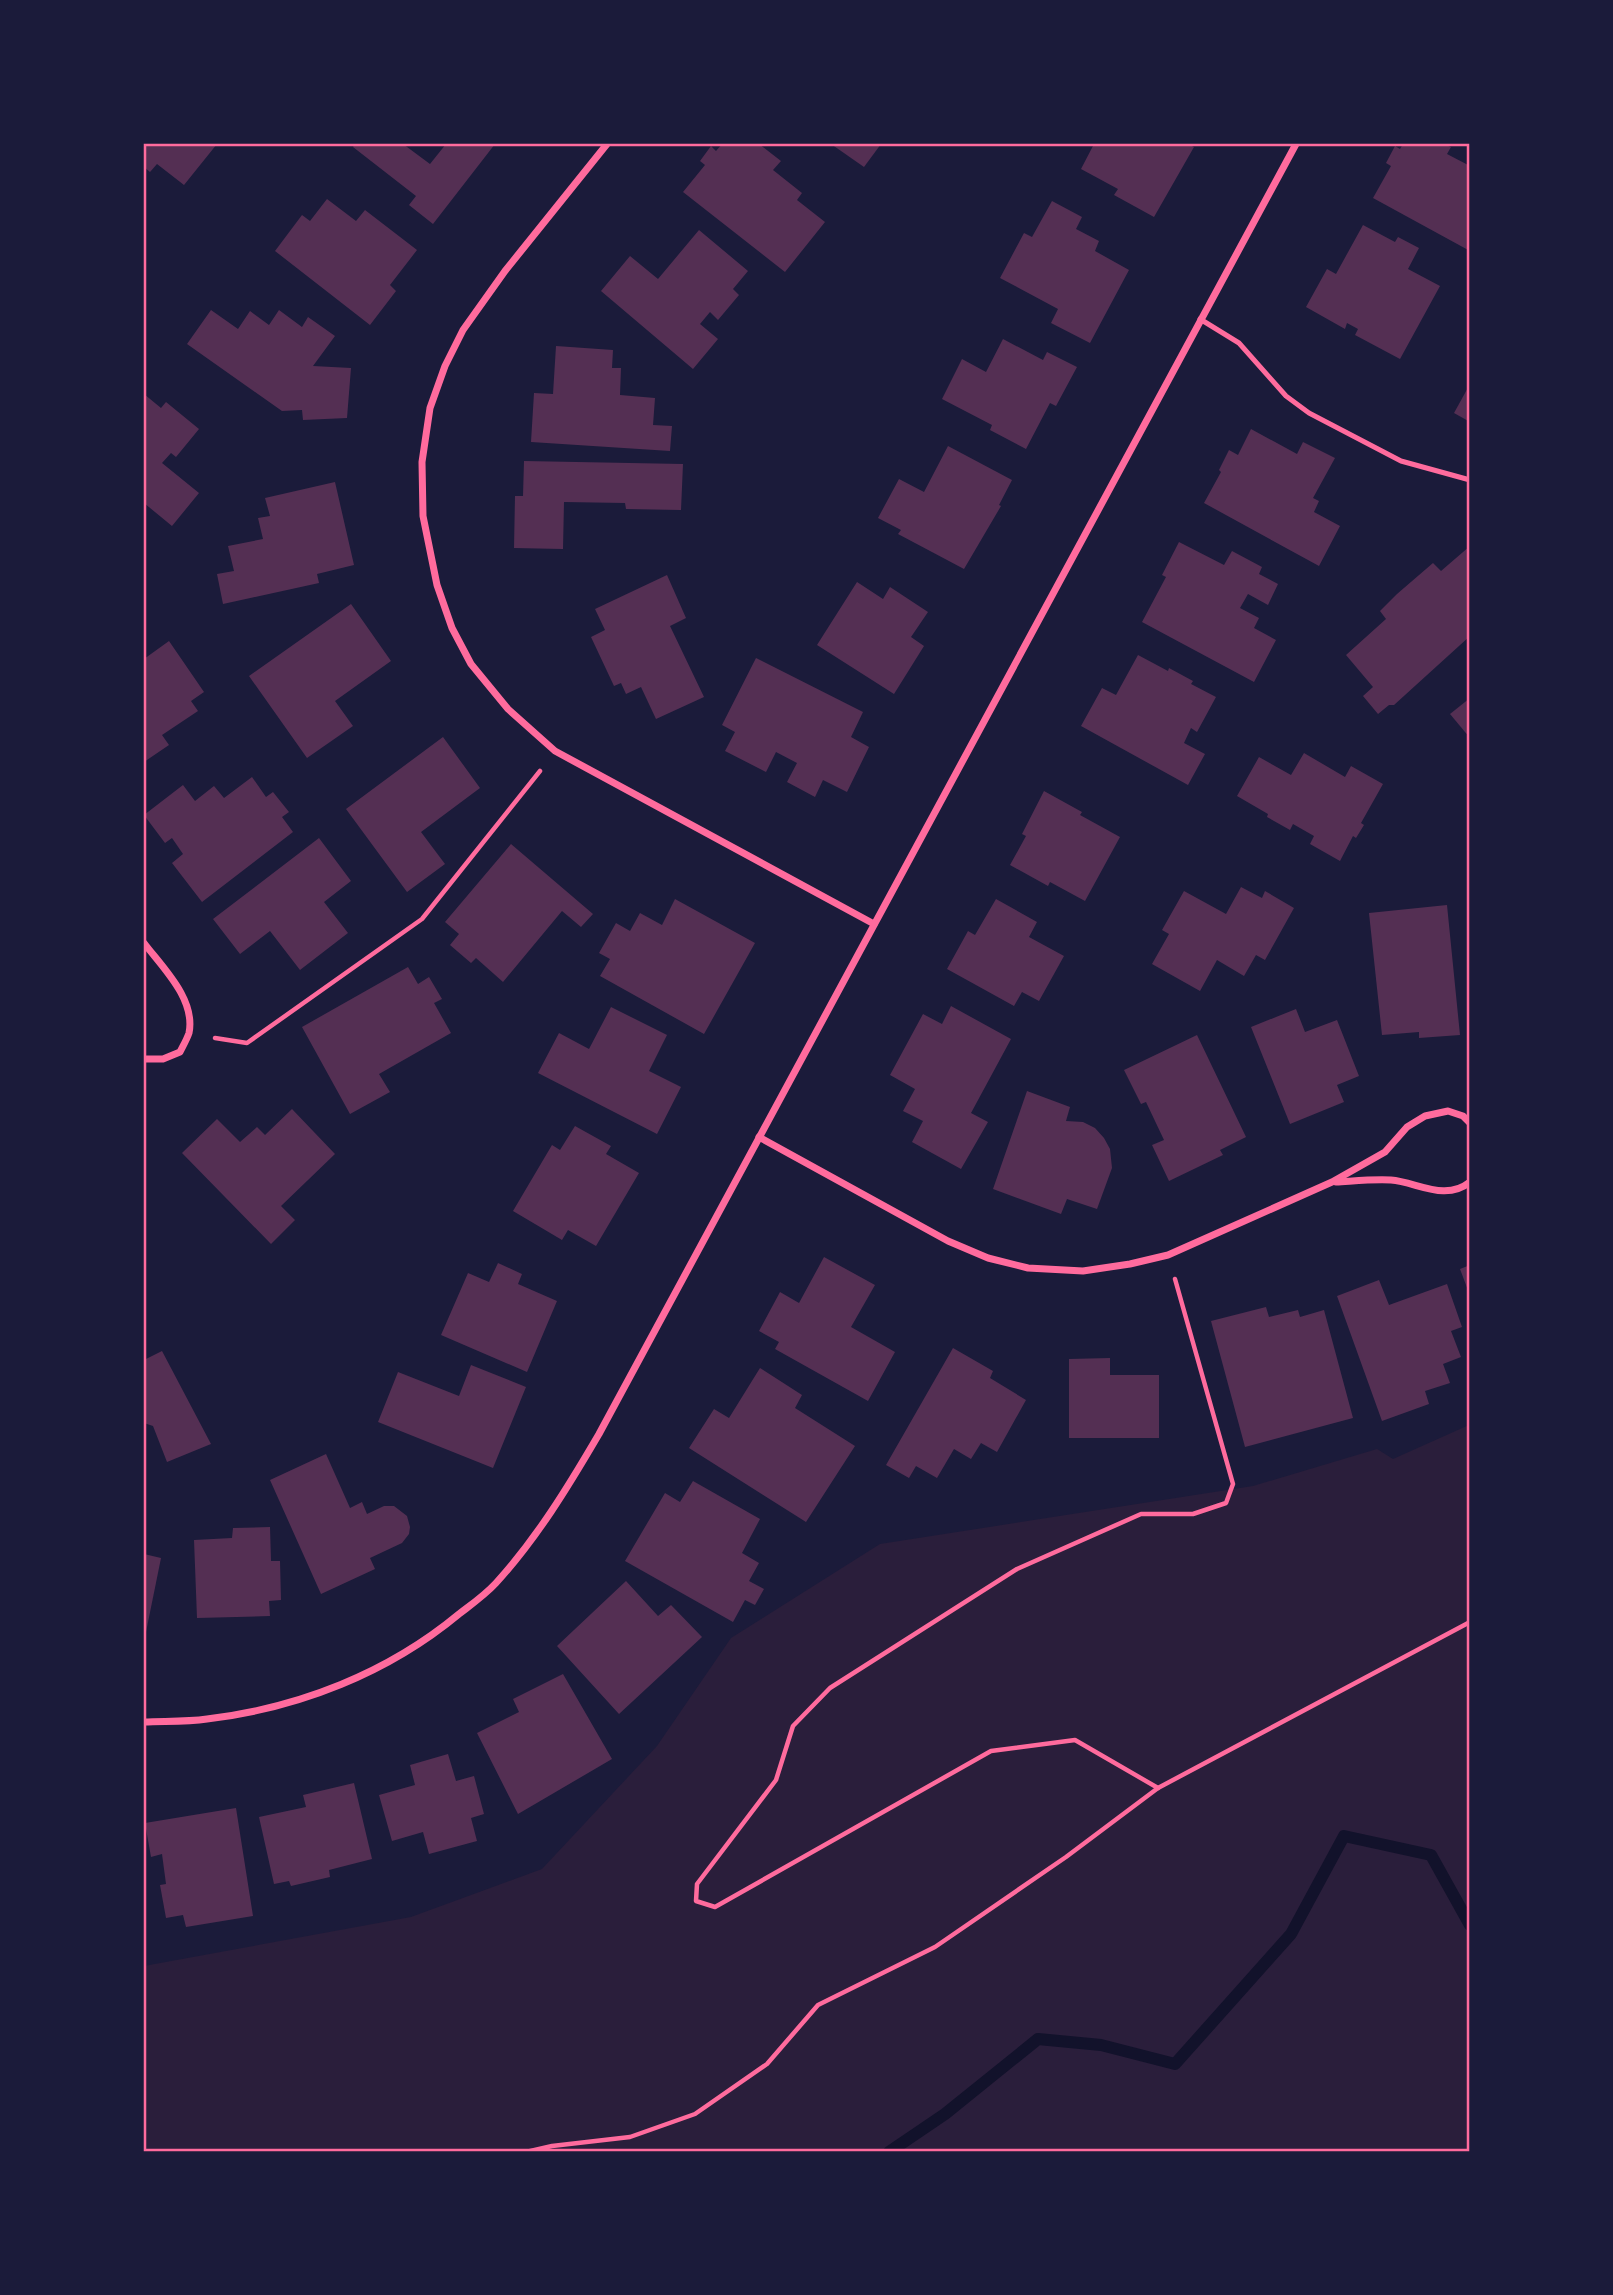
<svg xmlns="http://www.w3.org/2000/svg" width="1613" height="2295" viewBox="0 0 1613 2295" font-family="Montserrat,sans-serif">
  <rect width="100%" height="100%" fill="#1b1b3a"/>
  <!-- green -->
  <polygon fill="#2a1e3b" points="1469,1425 1469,2151 144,2152 144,1966 411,1917 542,1869 657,1746 731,1638 880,1544 1253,1486 1377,1449 1393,1459"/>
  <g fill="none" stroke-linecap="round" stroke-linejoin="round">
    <!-- stream -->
    <polyline stroke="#12122b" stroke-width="12" points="889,2152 945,2114 1038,2039 1101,2045 1175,2064 1291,1934 1344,1836 1431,1855 1470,1925"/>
  </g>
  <!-- building -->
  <g fill="#542f53">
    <polygon points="144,144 217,144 184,185 157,164 150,172 144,167"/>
    <polygon points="355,144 403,144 430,164 446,144 495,144 433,224 409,205 416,196 353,147"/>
    <polygon points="722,144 759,144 781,161 773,170 802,193 797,200 825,222 785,272 683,192 705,165 700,161 711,146 716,151"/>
    <polygon points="831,144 881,144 864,167"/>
    <polygon points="1094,144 1188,144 1194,147 1154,217 1114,195 1118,189 1081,169"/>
    <polygon points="1403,144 1444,144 1451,147 1447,154 1470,166 1470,251 1373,198 1391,166 1386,163 1395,146 1400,149"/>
    <polygon points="327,199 356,221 365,210 417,250 390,285 396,291 370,325 275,251 302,215 310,221"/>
    <polygon points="1052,201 1082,217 1076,229 1099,241 1095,251 1129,270 1090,343 1051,323 1058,309 1000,278 1024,233 1032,237"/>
    <polygon points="1363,225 1395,242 1398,237 1419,248 1408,269 1440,286 1400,359 1355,335 1358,329 1347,323 1345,329 1306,307 1327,269 1336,274"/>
    <polygon points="699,230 748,271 733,289 739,295 718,320 710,312 700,324 718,339 693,369 601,291 630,256 658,279"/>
    <polygon points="211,310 238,329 250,311 269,325 279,310 302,327 308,317 335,336 313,366 351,368 347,418 303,420 302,410 282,411 187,344"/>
    <polygon points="1003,339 1043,360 1047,352 1077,367 1056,406 1050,403 1026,449 990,430 992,425 942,399 962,359 986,372"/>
    <polygon points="556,346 613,350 612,368 621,368 620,395 655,398 653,425 672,426 670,451 531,442 534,393 553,394"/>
    <polygon points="1470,384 1470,422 1454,413"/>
    <polygon points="144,394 161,408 166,402 199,429 176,457 171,453 162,463 199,493 172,526 144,503"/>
    <polygon points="1251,429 1297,454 1303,442 1335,458 1313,498 1319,501 1314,512 1340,526 1319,566 1204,503 1221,472 1219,470 1229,450 1238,455"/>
    <polygon points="948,446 1012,480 999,505 1001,506 964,569 898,534 901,530 878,518 899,479 924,492"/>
    <polygon points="524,461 683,464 681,510 626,509 625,503 564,502 563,549 514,548 515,496 523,496"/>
    <polygon points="335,482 354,565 317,574 319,583 223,604 217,574 234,571 228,546 263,539 258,518 270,516 265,498"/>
    <polygon points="1179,542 1224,565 1232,551 1262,567 1259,574 1278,584 1268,605 1248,594 1240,608 1259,618 1254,628 1276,640 1254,682 1142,622 1166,577 1162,575"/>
    <polygon points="1470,546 1470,636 1394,705 1389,705 1378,714 1363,696 1373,687 1346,655 1386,619 1380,611 1397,594 1433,563 1441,571"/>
    <polygon points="667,575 686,618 670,626 704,697 656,719 641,687 626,694 621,683 614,686 591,637 605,630 595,609"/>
    <polygon points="857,582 883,599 890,587 928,612 911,637 924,646 894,694 817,645"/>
    <polygon points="351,604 391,661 335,701 353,726 307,758 249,676"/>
    <polygon points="169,641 204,692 191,701 198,711 162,735 169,745 144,762 144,659"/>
    <polygon points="1138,655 1168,671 1169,668 1193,681 1191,684 1216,697 1197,732 1191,728 1184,743 1205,754 1188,785 1081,726 1102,688 1116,695"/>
    <polygon points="756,658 863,712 851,737 869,747 847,792 823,780 815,797 787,782 797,763 776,752 766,772 725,751 735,732 722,725"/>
    <polygon points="1470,698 1470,738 1450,714"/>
    <polygon points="443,737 480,788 421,832 445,864 407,892 346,809"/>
    <polygon points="1304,753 1345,777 1351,766 1383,784 1361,823 1364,825 1356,838 1353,836 1340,861 1310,844 1314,836 1293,824 1290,830 1267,817 1268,814 1237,796 1259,757 1291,775"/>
    <polygon points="252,777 266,797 273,792 289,812 282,817 293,832 202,902 172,863 183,854 172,838 165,843 144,815 183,785 195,801 214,786 224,798"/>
    <polygon points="1044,791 1082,812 1080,815 1120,837 1085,901 1050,882 1048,886 1010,865 1026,836 1022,834"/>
    <polygon points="319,838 351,881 324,902 348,933 300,970 270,931 240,954 213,919"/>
    <polygon points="511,844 593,914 581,927 562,911 503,982 476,958 471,963 450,945 459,934 445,922"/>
    <polygon points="1241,887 1262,898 1265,891 1294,908 1265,960 1256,955 1244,976 1217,960 1200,991 1152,964 1169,934 1162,930 1184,891 1226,914"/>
    <polygon points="675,899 755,943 704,1034 600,976 610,959 599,953 616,923 630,931 640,913 662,925"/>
    <polygon points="996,899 1037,922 1029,937 1064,956 1039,1001 1022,992 1014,1006 947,969 968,931 975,935"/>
    <polygon points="1447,905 1460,1035 1419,1038 1419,1032 1382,1035 1369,913"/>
    <polygon points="408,967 418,984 429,977 442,999 434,1003 451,1033 379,1074 390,1092 350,1114 302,1027"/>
    <polygon points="951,1006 1011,1039 971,1113 988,1122 961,1169 912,1142 923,1121 903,1111 915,1089 890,1075 923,1014 942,1024"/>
    <polygon points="611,1007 667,1035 649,1071 681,1087 657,1134 538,1073 559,1033 589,1049"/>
    <polygon points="1296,1009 1305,1032 1337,1020 1359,1076 1337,1085 1344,1102 1290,1124 1251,1027"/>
    <polygon points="1197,1035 1246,1137 1220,1150 1223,1155 1169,1181 1152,1145 1164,1140 1146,1102 1141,1104 1124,1070"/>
    <polygon points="1027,1091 1070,1107 1066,1121 1083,1122 1095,1128 1104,1138 1110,1149 1112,1168 1097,1209 1067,1199 1061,1214 993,1189"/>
    <polygon points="292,1109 335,1154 281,1206 295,1220 271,1244 182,1153 217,1119 240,1142 257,1127 265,1135"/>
    <polygon points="575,1126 611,1146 606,1154 639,1173 596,1246 568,1230 562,1240 513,1211 552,1145 560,1150"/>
    <polygon points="824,1257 875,1285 851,1327 895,1352 868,1401 775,1349 779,1342 759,1331 780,1292 799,1303"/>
    <polygon points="498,1263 522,1274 518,1284 557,1301 527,1372 441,1335 468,1273 489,1282"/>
    <polygon points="1470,1265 1470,1293 1469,1293 1460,1269"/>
    <polygon points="1379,1280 1389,1305 1447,1284 1462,1327 1451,1331 1461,1357 1443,1364 1450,1383 1425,1391 1429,1404 1382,1421 1337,1296"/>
    <polygon points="1266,1307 1269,1317 1298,1310 1300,1317 1324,1310 1353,1418 1245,1447 1211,1321"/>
    <polygon points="953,1348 993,1371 990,1378 1026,1400 997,1452 981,1443 971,1459 954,1449 937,1478 916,1466 909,1478 886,1465"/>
    <polygon points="162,1351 211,1444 167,1462 153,1426 144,1423 144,1360"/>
    <polygon points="1110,1358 1110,1375 1159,1375 1159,1438 1069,1438 1069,1359"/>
    <polygon points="471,1365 526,1387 493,1468 378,1422 398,1372 459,1396"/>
    <polygon points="760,1368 802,1395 795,1408 855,1446 806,1522 689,1448 714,1409 729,1418"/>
    <polygon points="326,1454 350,1508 362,1502 367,1514 384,1506 394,1506 407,1516 410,1527 409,1534 402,1543 370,1558 375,1569 321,1594 270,1480"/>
    <polygon points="693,1481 760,1519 742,1553 759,1563 749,1581 764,1589 755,1605 745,1600 733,1622 625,1561 665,1493 680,1502"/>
    <polygon points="270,1527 271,1561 280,1561 281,1600 269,1601 270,1616 197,1618 194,1540 232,1538 233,1528"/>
    <polygon points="144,1554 161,1558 145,1637 144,1637"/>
    <polygon points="626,1581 658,1616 671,1605 702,1637 619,1714 557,1646"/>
    <polygon points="563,1674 612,1759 518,1814 477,1733 519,1712 513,1699"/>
    <polygon points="448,1754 456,1781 474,1776 484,1814 471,1818 477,1841 429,1854 423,1832 392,1841 379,1795 415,1785 410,1765"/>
    <polygon points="354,1783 372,1859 329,1870 330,1877 291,1886 289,1881 274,1884 259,1817 306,1807 303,1795"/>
    <polygon points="236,1808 253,1916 186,1927 183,1915 166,1918 160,1885 166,1884 162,1854 151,1857 145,1823"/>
  </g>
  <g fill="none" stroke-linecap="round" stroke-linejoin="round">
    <!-- path -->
    <g stroke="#ff6b9d" stroke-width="4.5">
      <polyline points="215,1038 247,1043 422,919 540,771"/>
      <polyline points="1158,1788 1075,1740 991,1751 715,1907 696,1901 697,1884 776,1780 793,1726 830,1688 1017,1569 1141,1514 1193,1514 1226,1503 1233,1484 1175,1279"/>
      <polyline points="526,2152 552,2146 630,2137 695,2114 767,2064 818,2005 935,1947 1066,1857 1158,1788 1470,1622"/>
    </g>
    <!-- service -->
    <polyline stroke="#ff6b9d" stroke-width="5" points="1200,319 1239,343 1286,396 1309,413 1401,461 1470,480"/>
    <!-- minor -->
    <g stroke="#ff6b9d" stroke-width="7">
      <polyline points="607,144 505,271 463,330 445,366 430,408 422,462 423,516 437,585 452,628 471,664 508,709 555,751 874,924"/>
      <path d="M144 943C162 967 196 999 189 1033 187 1039 183 1046 180 1052L163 1059H144"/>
      <polyline points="759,1137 948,1241 988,1258 1028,1268 1083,1271 1130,1264 1168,1255 1332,1182 1385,1152 1407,1127 1425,1116 1448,1111 1463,1116 1470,1123"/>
      <path d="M1336 1182C1354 1181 1373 1179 1391 1180 1417 1182 1445 1202 1470 1182"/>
      <path d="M144 1722C165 1721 186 1722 207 1719 299 1708 388 1673 459 1614 472 1604 485 1595 496 1583 537 1538 568 1487 599 1434L1296 144"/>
    </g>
  </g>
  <!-- border -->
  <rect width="1613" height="2295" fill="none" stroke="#1b1b3a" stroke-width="290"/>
  <rect x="145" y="145" width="1323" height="2005" fill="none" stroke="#ff6b9d" stroke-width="2.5"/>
</svg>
